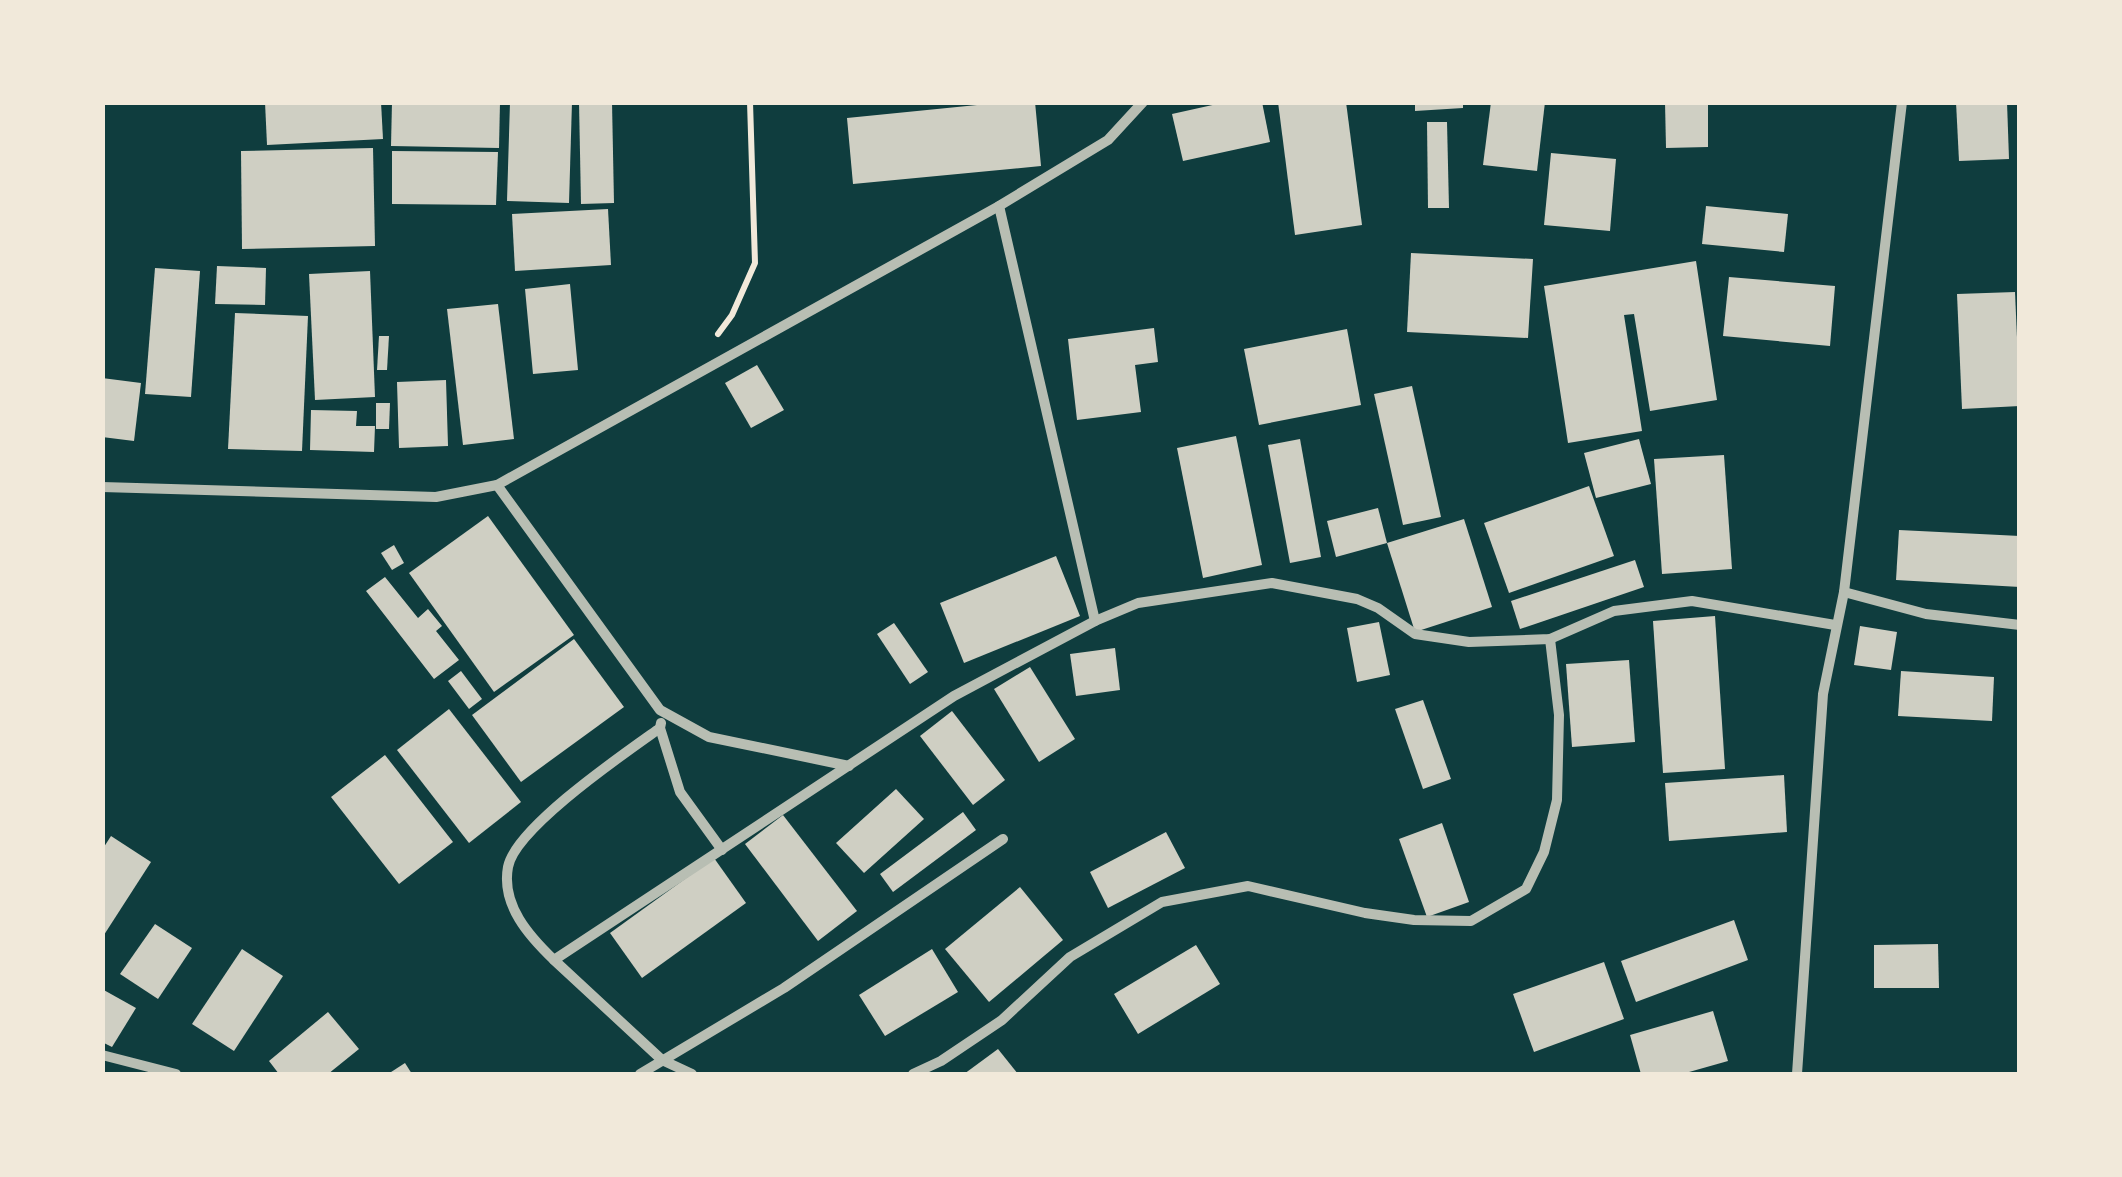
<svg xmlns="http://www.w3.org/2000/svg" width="2122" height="1177" viewBox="0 0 2122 1177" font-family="'Alegreya Sans',sans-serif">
  <rect width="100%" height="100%" fill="#0f3d3e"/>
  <!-- building -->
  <g fill="#cfcfc3">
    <polygon points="265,102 381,102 383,139 267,145"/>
    <polygon points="392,102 500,102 499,148 391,146"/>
    <polygon points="510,102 572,102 569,203 507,201"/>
    <polygon points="579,102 612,102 614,203 581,204"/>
    <polygon points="1007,102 1035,102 1041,166 853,184 847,118"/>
    <polygon points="1226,102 1262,102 1270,142 1183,161 1172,114"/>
    <polygon points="1278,102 1346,102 1362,225 1295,235"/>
    <polygon points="1415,102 1463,102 1463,108 1415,111"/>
    <polygon points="1491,102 1545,102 1537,171 1483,165"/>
    <polygon points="1665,102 1708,102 1708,147 1666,148"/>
    <polygon points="1956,102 2007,102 2009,159 1959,161"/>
    <polygon points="1427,122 1447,122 1449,208 1428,208"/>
    <polygon points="373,148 375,246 242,249 241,151"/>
    <polygon points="392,151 498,152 496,205 392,204"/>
    <polygon points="1551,153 1616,159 1610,231 1544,225"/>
    <polygon points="1706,206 1788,214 1784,252 1702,244"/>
    <polygon points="608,209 611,265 515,271 512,214"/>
    <polygon points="1411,253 1533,259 1528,338 1407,332"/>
    <polygon points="1696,261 1717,400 1650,411 1634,314 1624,315 1642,431 1568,443 1544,286"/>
    <polygon points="217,266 266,268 265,305 215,304"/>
    <polygon points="155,268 200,271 191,397 145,394"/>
    <polygon points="370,271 375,397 315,400 309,274"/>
    <polygon points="1729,277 1835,286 1830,346 1723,336"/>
    <polygon points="570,284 578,370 533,374 525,289"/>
    <polygon points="2015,292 2020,406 1962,409 1957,294"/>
    <polygon points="498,304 514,439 463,445 447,309"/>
    <polygon points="235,313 308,316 302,451 228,449"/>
    <polygon points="1154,328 1158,362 1135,365 1141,412 1077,420 1068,339"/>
    <polygon points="1347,329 1361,405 1259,425 1244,349"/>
    <polygon points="379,336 389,336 387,370 377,370"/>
    <polygon points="757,365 784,410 751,428 725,383"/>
    <polygon points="102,378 141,383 134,441 102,437"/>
    <polygon points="446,380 448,446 399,448 397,382"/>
    <polygon points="1412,386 1441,517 1403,525 1374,394"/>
    <polygon points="376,403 390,403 389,429 376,429"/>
    <polygon points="311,410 357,411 356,426 375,426 374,452 310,450"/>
    <polygon points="1236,436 1262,565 1203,578 1177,448"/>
    <polygon points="1300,439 1321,557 1290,563 1268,445"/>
    <polygon points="1639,439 1651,484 1596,498 1584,453"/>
    <polygon points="1724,455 1732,569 1662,574 1654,459"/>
    <polygon points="1589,486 1614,556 1509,593 1484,523"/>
    <polygon points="1378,508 1387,543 1336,557 1327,521"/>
    <polygon points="488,516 574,635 494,692 409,573"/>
    <polygon points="1464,519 1492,607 1415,632 1387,543"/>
    <polygon points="1899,530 2020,536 2020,587 1896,580"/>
    <polygon points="394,545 404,563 392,570 381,553"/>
    <polygon points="1056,556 1080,616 964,663 940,603"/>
    <polygon points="1635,560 1644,587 1520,629 1511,601"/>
    <polygon points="385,577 418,618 428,609 442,626 436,631 459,660 434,679 366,591"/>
    <polygon points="1715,616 1725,769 1663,773 1653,621"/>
    <polygon points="1379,622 1390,675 1357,682 1347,628"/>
    <polygon points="894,623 928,672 910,684 877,634"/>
    <polygon points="1860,626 1897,632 1891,670 1854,665"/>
    <polygon points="574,639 624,707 521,782 472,715"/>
    <polygon points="1115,648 1120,690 1076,696 1070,654"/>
    <polygon points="1629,660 1635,742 1572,747 1566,664"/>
    <polygon points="1030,667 1075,739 1039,762 994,689"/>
    <polygon points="461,671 482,699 469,709 448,681"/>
    <polygon points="1901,671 1994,677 1992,721 1898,716"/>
    <polygon points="1423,700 1451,779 1423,789 1395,709"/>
    <polygon points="449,709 521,802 469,843 397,750"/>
    <polygon points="952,711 1005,780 973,805 920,736"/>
    <polygon points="385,755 453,842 399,884 331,797"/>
    <polygon points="1784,775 1787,832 1669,841 1665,783"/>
    <polygon points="896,789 924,819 864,873 836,843"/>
    <polygon points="963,812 976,830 893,892 880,874"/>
    <polygon points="783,815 857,911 818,941 745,844"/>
    <polygon points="1442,823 1469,902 1427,917 1399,839"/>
    <polygon points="1166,832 1185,868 1108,908 1090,872"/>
    <polygon points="111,836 151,862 102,938 102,850"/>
    <polygon points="714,858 746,903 642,978 610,933"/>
    <polygon points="1020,887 1063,940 989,1002 945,949"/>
    <polygon points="1734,920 1748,960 1636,1002 1621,961"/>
    <polygon points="155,924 192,948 158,999 120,974"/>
    <polygon points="1938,944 1939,988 1874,988 1874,945"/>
    <polygon points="1196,945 1220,984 1138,1034 1114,994"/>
    <polygon points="242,949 283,976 234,1051 192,1024"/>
    <polygon points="932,949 958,992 885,1036 859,995"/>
    <polygon points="1604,962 1624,1019 1534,1052 1513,994"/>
    <polygon points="102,989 136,1008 112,1047 102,1042"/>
    <polygon points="1713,1011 1728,1061 1682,1074 1641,1074 1630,1035"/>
    <polygon points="328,1012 359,1049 328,1074 279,1074 269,1061"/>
    <polygon points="998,1049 1018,1074 964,1074"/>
    <polygon points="405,1063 412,1074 388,1074"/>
  </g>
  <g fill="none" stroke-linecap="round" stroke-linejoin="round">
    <!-- path -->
    <polyline stroke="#f1e9da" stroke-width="6" points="718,334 732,315 755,263 750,102"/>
    <!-- minor -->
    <g stroke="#b8beb3" stroke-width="10">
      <polyline points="999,206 1095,621"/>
      <polyline points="497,485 660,710 709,737 849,766"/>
      <polyline points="102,487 436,497 497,485 999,206 1108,140 1143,102"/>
      <polyline points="1844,592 1926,614 2020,625"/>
      <polyline points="661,723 660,728 680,792 722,850"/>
      <path d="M554 960C529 936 501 905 508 867 515 828 625 753 660 728"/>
      <polyline points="102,1055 176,1074"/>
      <polyline points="640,1074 784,988 1003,839"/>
      <polyline points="692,1074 662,1060 554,960 954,696 1095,621 1138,603 1272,583 1357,599 1378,608 1415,634 1469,642 1550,639 1614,611 1692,601 1835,625"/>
      <polyline points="913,1074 941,1061 1002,1020 1070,957 1162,902 1248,886 1365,913 1414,920 1471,921 1526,889 1544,852 1557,800 1559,715 1550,639"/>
      <polyline points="1797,1074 1823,694 1844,592 1902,102"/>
    </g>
  </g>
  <!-- border -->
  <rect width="2122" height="1177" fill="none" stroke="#f1e9da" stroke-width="210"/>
</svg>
